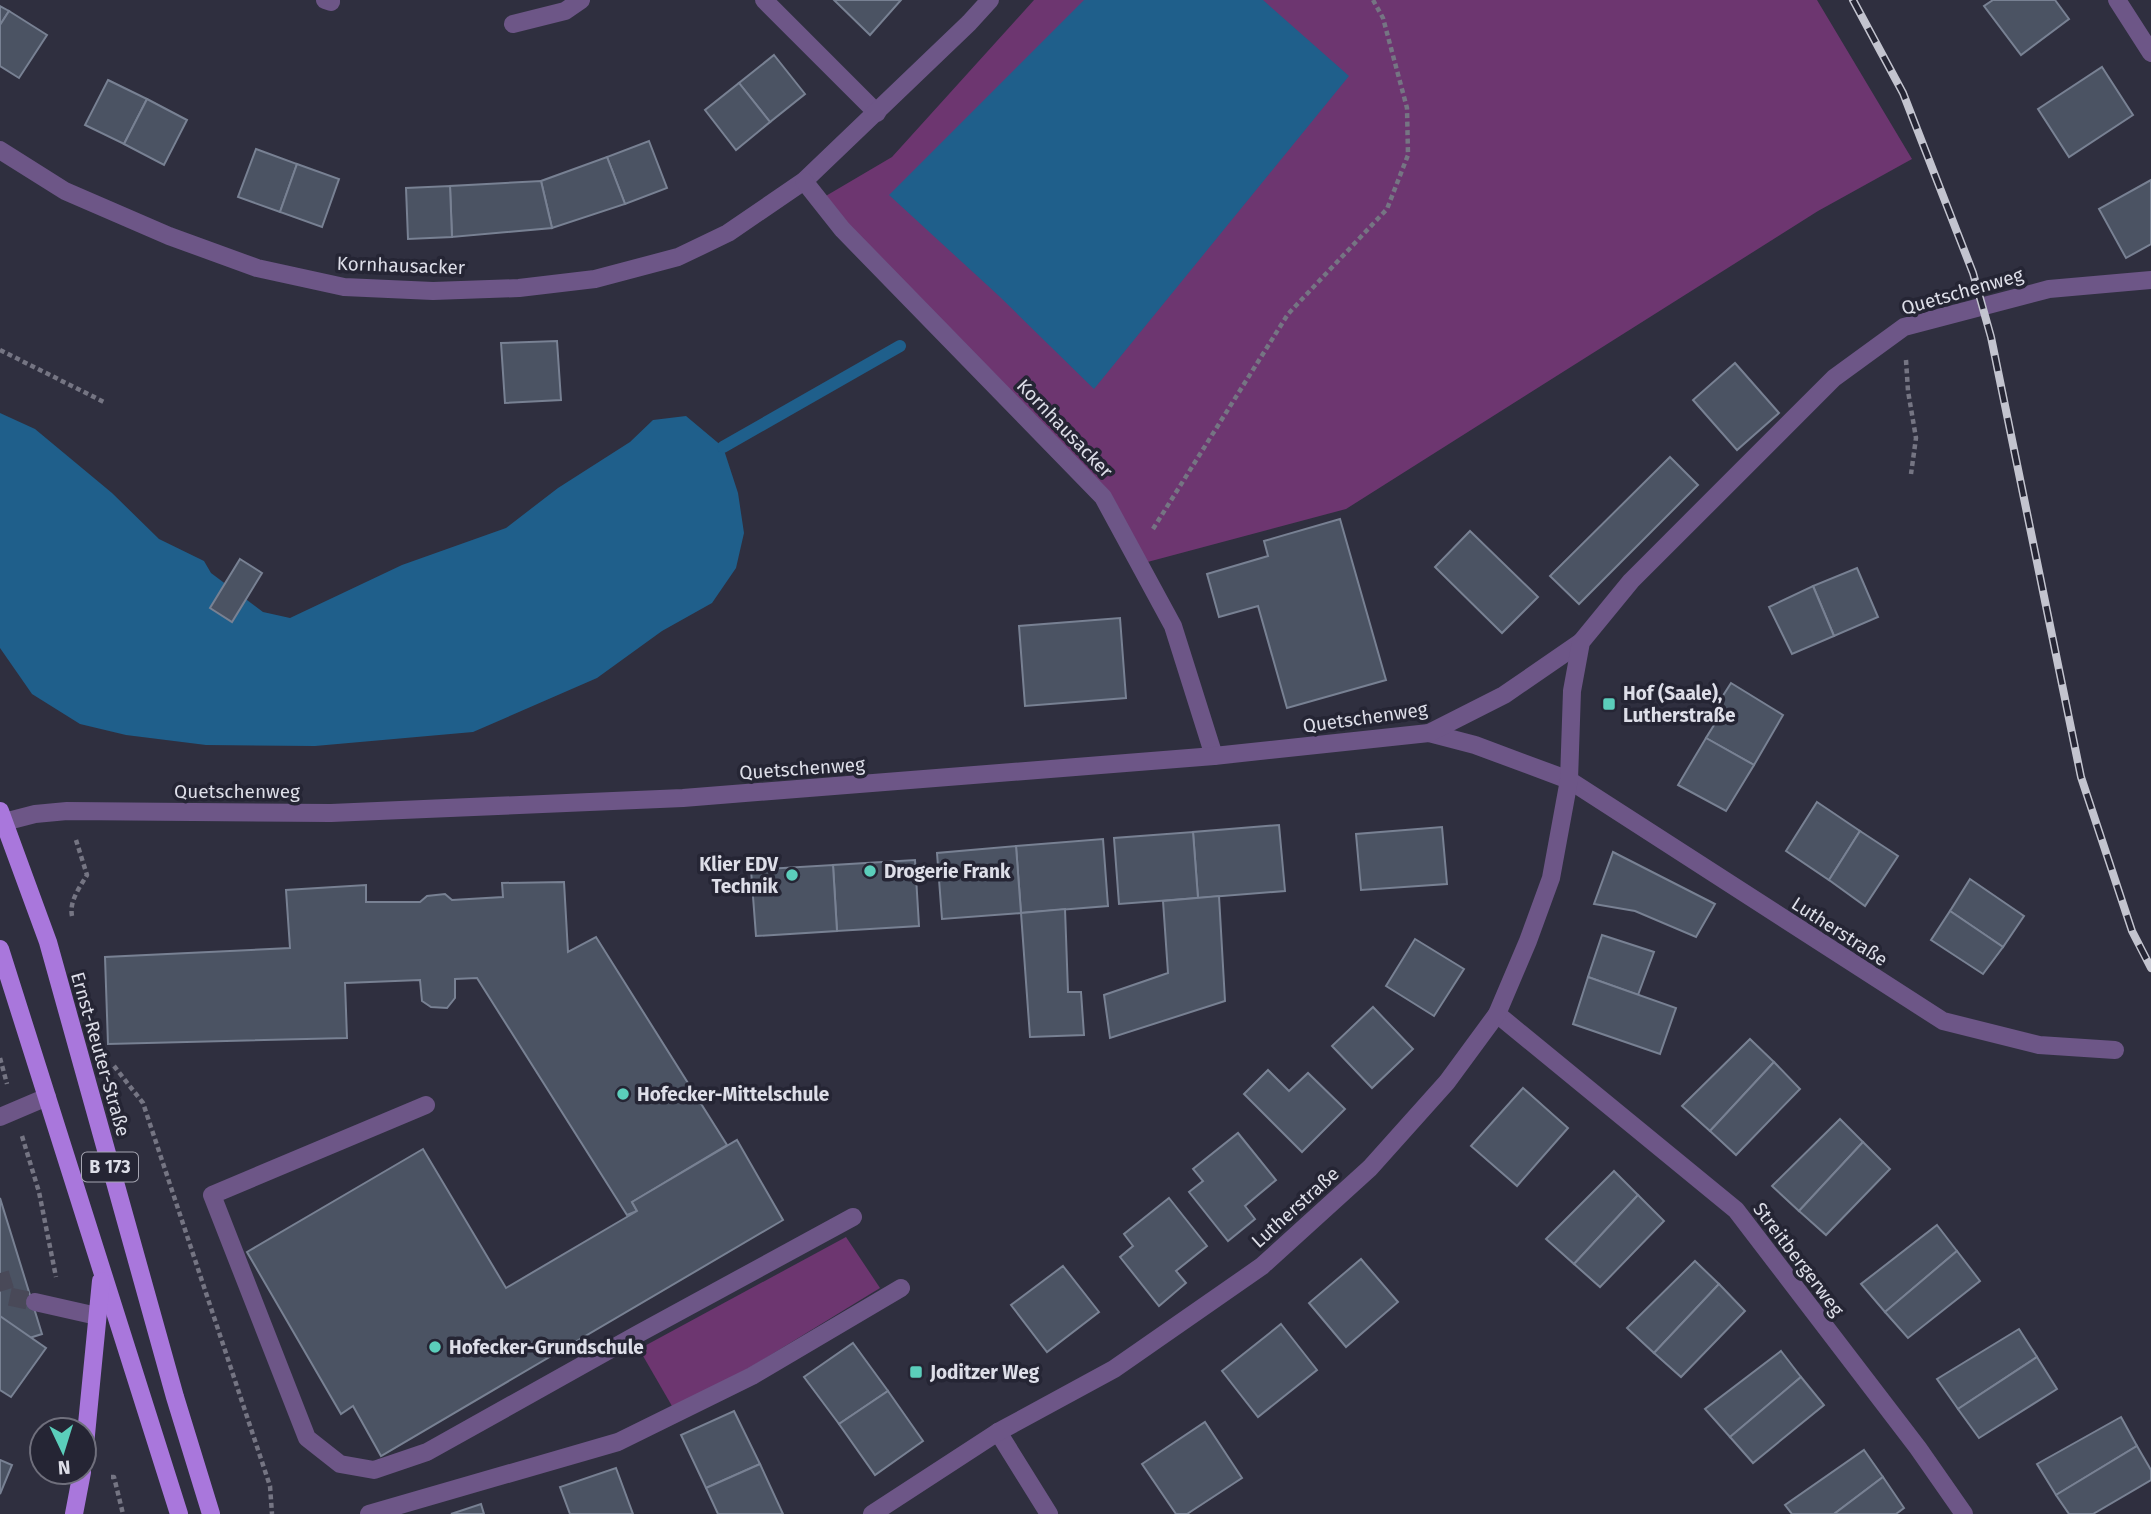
<svg xmlns="http://www.w3.org/2000/svg" width="2151" height="1514" viewBox="0 0 2151 1514" font-family="'Fira Sans',sans-serif">
  <rect width="100%" height="100%" fill="#2f2f3f"/>
  <!-- green -->
  <g fill="#6d3670">
    <polygon points="1034,0 1817,0 1912,159 1818,211 1346,509 1140,564 1103,497 819,200 892,157"/>
    <polygon points="846,1237 880,1288 676,1413 639,1349"/>
  </g>
  <!-- water -->
  <g fill="#1f5f8b">
    <polygon points="1084,0 1263,0 1349,76 1094,389 999,296 889,195"/>
    <polygon points="0,413 35,429 112,493 159,539 204,561 211,573 263,612 290,618 402,565 506,528 558,488 630,442 653,420 686,416 723,447 738,493 744,533 736,568 712,603 662,631 597,678 473,732 315,746 206,745 126,735 80,724 32,694 0,648"/>
  </g>
  <g fill="none" stroke-linecap="round" stroke-linejoin="round">
    <!-- stream -->
    <polyline stroke="#1f5f8b" stroke-width="12" points="723,447 900,346"/>
  </g>
  <!-- building -->
  <g fill="#4b5363" stroke="#788193" stroke-width="2">
    <polygon points="834,0 901,0 870,35"/>
    <polygon points="1993,0 2055,0 2069,19 2021,55 1984,6"/>
    <polygon points="0,6 9,11 0,25"/>
    <polygon points="9,11 47,35 19,78 0,66 0,25"/>
    <polygon points="774,55 805,94 770,122 739,83"/>
    <polygon points="2102,67 2133,115 2069,157 2038,109"/>
    <polygon points="108,80 147,99 124,144 85,125"/>
    <polygon points="739,83 770,122 736,150 705,110"/>
    <polygon points="147,99 187,120 164,165 124,144"/>
    <polygon points="649,141 667,188 625,204 607,157"/>
    <polygon points="256,149 297,164 280,212 238,197"/>
    <polygon points="607,157 625,204 552,228 541,181"/>
    <polygon points="297,164 339,179 322,227 280,212"/>
    <polygon points="2151,180 2151,244 2126,258 2099,209"/>
    <polygon points="541,181 552,228 452,237 450,186"/>
    <polygon points="450,186 452,237 408,239 406,188"/>
    <polygon points="557,341 561,400 505,403 501,343"/>
    <polygon points="1735,363 1779,413 1737,450 1693,400"/>
    <polygon points="1670,457 1698,485 1579,604 1550,576"/>
    <polygon points="1340,519 1386,680 1287,708 1258,606 1219,617 1207,574 1268,556 1264,541"/>
    <polygon points="1470,531 1538,597 1502,633 1435,567"/>
    <polygon points="240,559 262,573 232,622 210,608"/>
    <polygon points="1857,568 1878,617 1834,636 1813,586"/>
    <polygon points="1813,586 1834,636 1792,654 1769,607"/>
    <polygon points="1120,618 1126,698 1025,706 1019,626"/>
    <polygon points="1731,683 1783,715 1754,765 1706,738 1724,709 1717,705"/>
    <polygon points="1706,738 1754,765 1726,811 1678,785"/>
    <polygon points="1817,802 1860,831 1829,880 1786,851"/>
    <polygon points="1279,825 1285,891 1198,898 1193,832"/>
    <polygon points="1442,827 1447,884 1361,890 1356,834"/>
    <polygon points="1860,831 1898,856 1865,906 1829,880"/>
    <polygon points="1193,832 1198,898 1119,904 1114,838"/>
    <polygon points="1103,839 1108,906 1021,913 1016,846"/>
    <polygon points="1016,846 1021,913 942,919 937,853"/>
    <polygon points="1613,852 1715,904 1696,937 1635,911 1594,904"/>
    <polygon points="915,860 919,926 837,931 833,865"/>
    <polygon points="833,865 837,931 756,936 751,870"/>
    <polygon points="1970,879 2024,916 2003,947 1950,911"/>
    <polygon points="564,882 568,952 596,937 727,1145 632,1202 637,1211 627,1215 477,978 455,979 455,998 447,1008 431,1007 422,1001 420,980 345,983 347,1038 108,1044 105,957 290,948 286,890 366,885 366,902 420,902 427,896 445,894 452,900 503,897 502,883"/>
    <polygon points="1219,896 1225,1001 1110,1038 1104,995 1168,973 1163,901"/>
    <polygon points="1065,909 1068,992 1081,992 1084,1035 1030,1037 1021,913"/>
    <polygon points="1950,911 2003,947 1983,974 1931,940"/>
    <polygon points="1602,935 1654,952 1638,995 1588,977"/>
    <polygon points="1415,939 1464,969 1434,1016 1386,986"/>
    <polygon points="1588,977 1676,1008 1660,1054 1573,1024"/>
    <polygon points="1373,1007 1413,1049 1372,1088 1332,1046"/>
    <polygon points="1750,1039 1774,1062 1710,1131 1682,1106"/>
    <polygon points="1774,1062 1800,1089 1736,1155 1710,1131"/>
    <polygon points="1268,1070 1289,1091 1308,1073 1345,1109 1302,1152 1244,1094"/>
    <polygon points="1523,1088 1568,1128 1517,1186 1471,1146"/>
    <polygon points="1840,1119 1863,1142 1799,1211 1772,1186"/>
    <polygon points="1238,1133 1276,1180 1245,1206 1255,1219 1228,1241 1189,1192 1203,1181 1193,1169"/>
    <polygon points="737,1140 783,1220 381,1456 353,1406 341,1414 247,1252 423,1149 506,1288 637,1211 632,1202"/>
    <polygon points="1863,1142 1890,1169 1826,1235 1799,1211"/>
    <polygon points="1614,1171 1638,1195 1574,1264 1546,1239"/>
    <polygon points="1638,1195 1664,1221 1600,1287 1574,1264"/>
    <polygon points="0,1198 42,1334 4,1346 0,1334"/>
    <polygon points="1169,1198 1207,1246 1176,1271 1186,1283 1159,1306 1120,1257 1133,1246 1124,1234"/>
    <polygon points="1937,1225 1957,1251 1885,1312 1861,1284"/>
    <polygon points="1957,1251 1980,1281 1908,1338 1885,1312"/>
    <polygon points="1361,1259 1398,1302 1346,1347 1309,1303"/>
    <polygon points="1695,1261 1719,1284 1654,1353 1627,1328"/>
    <polygon points="1063,1266 1099,1312 1047,1352 1011,1305"/>
    <polygon points="1719,1284 1745,1311 1681,1377 1654,1353"/>
    <polygon points="0,1316 46,1348 11,1397 0,1390"/>
    <polygon points="1281,1324 1317,1370 1258,1417 1222,1371"/>
    <polygon points="2019,1329 2037,1357 1958,1409 1937,1379"/>
    <polygon points="853,1343 888,1391 839,1424 804,1377"/>
    <polygon points="1781,1351 1801,1377 1730,1437 1705,1409"/>
    <polygon points="2037,1357 2057,1389 1979,1438 1958,1409"/>
    <polygon points="1801,1377 1824,1405 1753,1463 1730,1437"/>
    <polygon points="888,1391 923,1441 875,1475 839,1424"/>
    <polygon points="734,1411 760,1464 706,1488 681,1435"/>
    <polygon points="2121,1417 2137,1446 2056,1495 2037,1464"/>
    <polygon points="1205,1422 1242,1478 1187,1514 1176,1514 1142,1464"/>
    <polygon points="2137,1446 2151,1470 2151,1480 2093,1514 2069,1514 2056,1495"/>
    <polygon points="1864,1450 1883,1477 1834,1514 1792,1514 1785,1505"/>
    <polygon points="0,1460 12,1465 0,1494"/>
    <polygon points="760,1464 783,1514 718,1514 706,1488"/>
    <polygon points="616,1468 633,1514 570,1514 560,1487"/>
    <polygon points="1883,1477 1904,1508 1896,1514 1834,1514"/>
    <polygon points="481,1504 484,1514 451,1514"/>
  </g>
  <g fill="none" stroke-linecap="round" stroke-linejoin="round">
    <!-- minor-tunnel -->
    <polyline stroke="#494958" stroke-width="18" stroke-dasharray="18 9" stroke-linecap="butt" points="0,1273 7,1296 35,1302"/>
    <!-- path -->
    <g stroke="#757583" stroke-width="4.5" stroke-dasharray="5 3.5" stroke-linecap="butt">
      <polyline points="0,350 106,403"/>
      <polyline points="1906,360 1908,391 1916,438 1911,474"/>
      <polyline points="1153,529 1288,314 1387,209 1408,155 1407,108 1383,18 1373,0"/>
      <path d="M72 916C69 901 80 887 87 875L76 840"/>
      <polyline points="0,1058 7,1084"/>
      <polyline points="114,1066 143,1103 270,1486 272,1514"/>
      <polyline points="22,1136 39,1192 56,1277"/>
      <polyline points="111,1477 114,1477 123,1514"/>
    </g>
    <!-- minor -->
    <g stroke="#6d5687" stroke-width="18">
      <polyline points="325,0 331,2 331,0"/>
      <polyline points="764,0 877,113"/>
      <polyline points="2117,0 2151,53"/>
      <polyline points="513,24 565,11 581,0"/>
      <polyline points="0,150 65,191 169,236 257,268 344,287 433,291 519,288 595,279 678,257 728,233 804,181 969,23 990,0"/>
      <polyline points="804,181 842,229 1103,497 1173,626 1214,756"/>
      <polyline points="1429,733 1475,745 1569,780 1943,1021 2039,1045 2115,1050"/>
      <polyline points="0,823 35,814 67,811 331,813 683,798 1214,756 1429,733 1504,695 1581,642"/>
      <polyline points="1497,1014 1736,1210 1918,1448 1964,1514"/>
      <polyline points="426,1105 212,1195 307,1438 340,1464 374,1470 427,1452 638,1334 853,1217"/>
      <polyline points="0,1117 47,1097"/>
      <polyline points="35,1302 97,1316"/>
      <polyline points="998,1432 1049,1514"/>
      <polyline points="369,1514 618,1442 752,1376 901,1288"/>
      <polyline points="872,1514 998,1432 1114,1369 1262,1266 1370,1168 1447,1082 1497,1014 1528,941 1551,878 1569,780 1572,691 1581,642 1631,581 1834,378 1904,327 2049,289 2151,280"/>
    </g>
    <!-- major -->
    <g stroke="#a977dc" stroke-width="18">
      <polyline points="0,811 48,942 175,1397 211,1514"/>
      <polyline points="0,949 179,1514"/>
      <polyline points="84,1455 101,1281"/>
      <polyline points="74,1514 82,1472"/>
    </g>
    <!-- rail casing -->
    <g stroke="#c3c4cf" stroke-width="8">
      <polyline id="rail" points="1853,0 1903,93 1973,273 1991,337 2081,777 2132,931 2151,968"/>
    </g>
    <!-- rail -->
    <use href="#rail" stroke="#252534" stroke-width="5" stroke-dasharray="16" stroke-linecap="butt"/>
  </g>
  <!-- markers -->
  <g fill="#5bcebb" stroke="#252534" stroke-width="2.5">
    <rect x="1602" y="697" width="14" height="14" rx="3.5"/>
    <circle cx="870" cy="871" r="7"/>
    <circle cx="792" cy="875" r="7"/>
    <circle cx="623" cy="1094" r="7"/>
    <circle cx="435" cy="1347" r="7"/>
    <rect x="909" y="1365" width="14" height="14" rx="3.5"/>
  </g>
  <g text-anchor="middle" stroke-width="7" stroke-linejoin="round" paint-order="stroke">
    <!-- shield labels -->
    <rect fill="#252534" stroke="#a6a6b2" stroke-width="2" x="82" y="1152.5" width="56" height="29" rx="5"/>
    <g font-size="18" font-weight="bold" fill="#dddee8">
      <text x="110" y="1173">B 173</text>
    </g>
    <!-- street labels -->
    <g font-size="19" fill="#dddee8" stroke="#252534">
      <text transform="translate(401 265) rotate(2)" y="7">Kornhausacker</text>
      <text transform="translate(1962 291) rotate(-16)" y="7">Quetschenweg</text>
      <text transform="translate(1065 428) rotate(46)" y="7">Kornhausacker</text>
      <text transform="translate(1365 717) rotate(-8)" y="7">Quetschenweg</text>
      <text transform="translate(802 768) rotate(-4)" y="7">Quetschenweg</text>
      <text x="237" y="798">Quetschenweg</text>
      <text transform="translate(1840 931) rotate(33)" y="7">Lutherstraße</text>
      <text transform="translate(101 1054) rotate(74)" y="7">Ernst-Reuter-Straße</text>
      <text transform="translate(1295 1207) rotate(-42)" y="7">Lutherstraße</text>
      <text transform="translate(1799 1259) rotate(53)" y="7">Streitbergerweg</text>
    </g>
    <!-- poi labels -->
    <g font-size="19" font-weight="bold" fill="#dddee8" stroke="#252534" text-anchor="start">
      <text x="1623" y="700">Hof (Saale),<tspan x="1623" dy="22">Lutherstraße</tspan></text>
      <text x="778" y="871" text-anchor="end">Klier EDV<tspan x="778" dy="22">Technik</tspan></text>
      <text x="884" y="878">Drogerie Frank</text>
      <text x="637" y="1101">Hofecker-Mittelschule</text>
      <text x="449" y="1354">Hofecker-Grundschule</text>
      <text x="930" y="1379">Joditzer Weg</text>
    </g>
  </g>
  <!-- north arrow -->
  <g transform="translate(63 1451) rotate(176)"><circle r="33" fill="#252534" stroke="#6f6f7c" stroke-width="2"/>
  <path d="M0-5L12 26L0 18L-12 26Z" fill="#5bcebb"/>
  <text y="-10" font-size="19" font-weight="bold" text-anchor="middle" fill="#dddee8">N</text>
  </g>
</svg>
